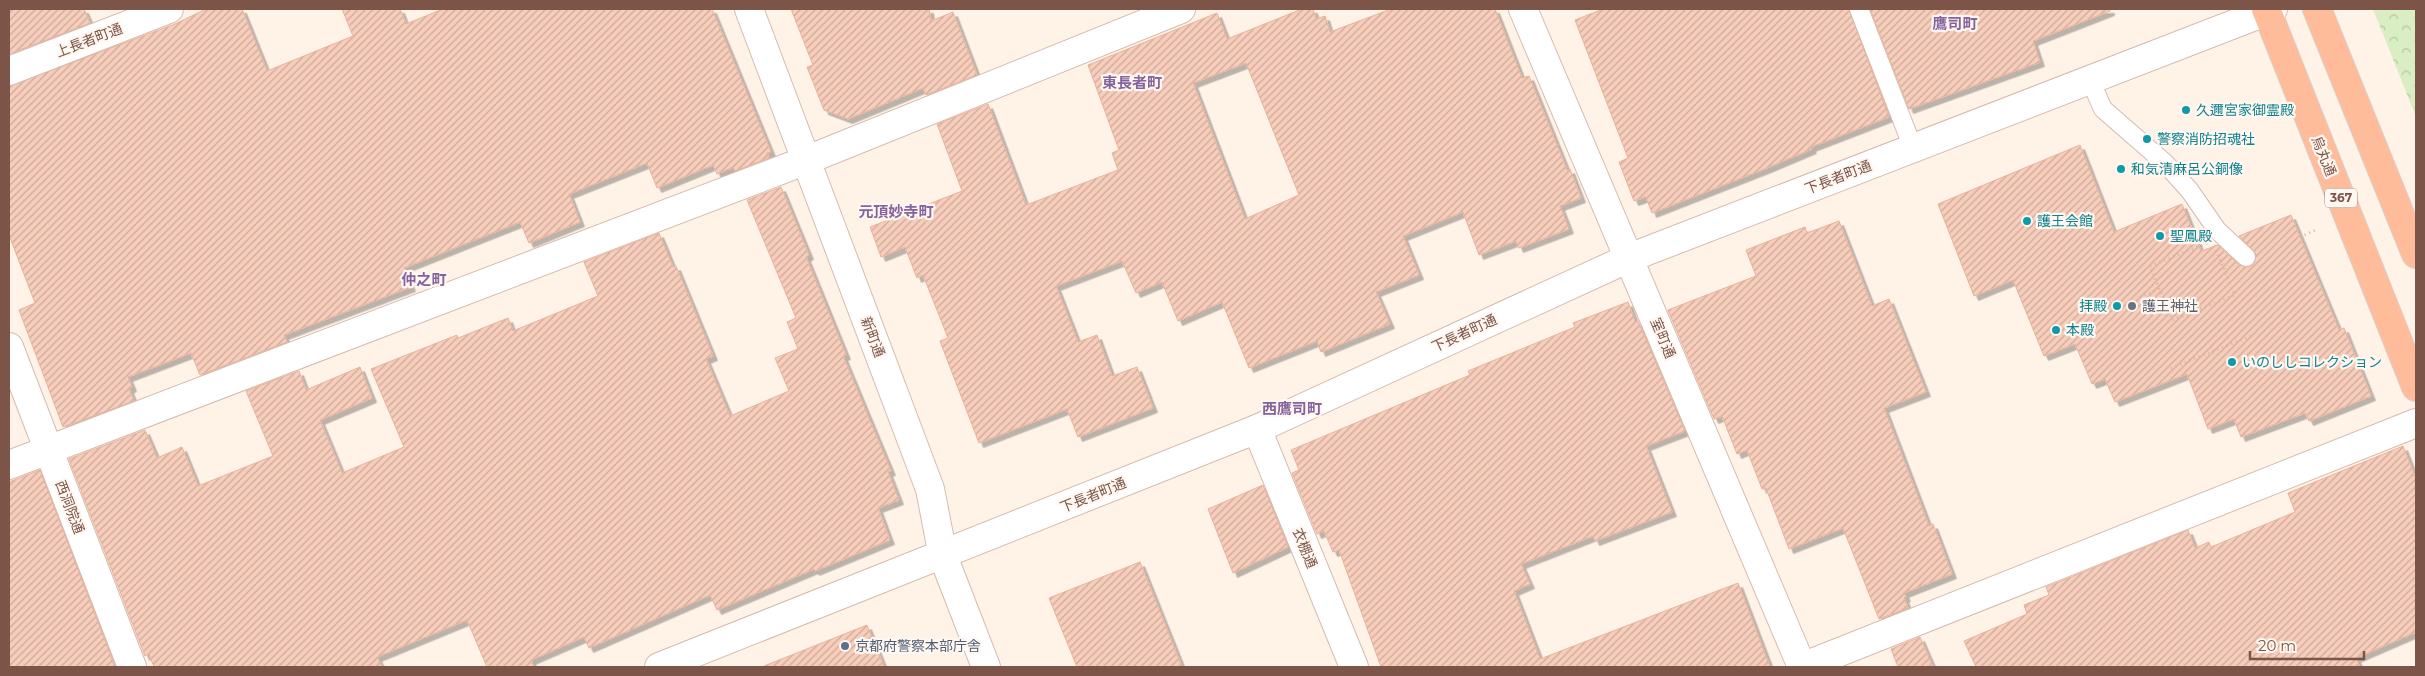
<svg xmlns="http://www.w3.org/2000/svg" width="2425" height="676" viewBox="0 0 2425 676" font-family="Montserrat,'Noto Sans JP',sans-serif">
  <defs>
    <pattern id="forest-crowns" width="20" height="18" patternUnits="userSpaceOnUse" patternTransform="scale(1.25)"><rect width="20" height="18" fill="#d9efc3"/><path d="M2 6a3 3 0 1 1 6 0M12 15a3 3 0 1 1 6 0" fill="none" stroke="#b5c4a0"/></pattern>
    <pattern id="building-hatch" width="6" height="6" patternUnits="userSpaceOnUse" patternTransform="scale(1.25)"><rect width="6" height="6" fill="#f7cdbb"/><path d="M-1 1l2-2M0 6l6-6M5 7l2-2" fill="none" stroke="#cda99a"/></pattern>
    <filter id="shadow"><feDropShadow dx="4.5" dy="4.5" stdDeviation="0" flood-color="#0004"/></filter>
  </defs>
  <rect width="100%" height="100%" fill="#fff3e7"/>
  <!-- forest -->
  <polygon fill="url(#forest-crowns)" points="2373,9 2416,9 2416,117"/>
  <!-- building -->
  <g fill="url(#building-hatch)" stroke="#ecb19a" fill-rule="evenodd" filter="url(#shadow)">
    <polygon points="9,9 84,9 90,23 9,54"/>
    <polygon points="206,9 242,9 267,71 353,36 342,9 400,9 406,24 443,9 712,9 771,152 767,153 769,158 735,171 733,167 717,174 713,165 657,188 647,163 569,194 580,222 529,243 520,222 404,268 411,287 284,335 287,342 200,375 191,353 128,377 132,387 129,389 134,401 63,427 19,310 35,303 9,235 9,86 175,24"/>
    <polygon points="791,9 929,9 931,21 953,12 977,75 926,95 923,88 848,119 824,110 807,67 813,65"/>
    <path d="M1302 9H1313L1316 19 1325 16 1330 32 1391 9H1495L1522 78 1529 76 1567 170 1570 169 1581 198 1560 206 1569 229 1519 248 1516 241 1479 255 1463 212 1403 236 1419 275 1376 292 1390 324 1321 352 1317 341 1249 368 1222 302 1178 321 1162 282 1136 293 1122 261 1056 286 1078 342 1097 335 1112 376 1137 367 1153 408 1078 437 1067 409 979 443 940 341 948 338 923 275 917 278 905 247 881 257 870 227 962 191 937 124 988 104 1026 205 1118 170 1112 153 1119 150 1088 65 1217 13 1227 39ZM1246 63 1299 195 1245 219 1193 83Z"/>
    <polygon points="1603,9 1849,9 1889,117 1811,147 1812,149 1767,168 1652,213 1646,197 1634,201 1619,162 1628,158 1575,20"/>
    <polygon points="1870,9 2110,9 2110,11 2033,41 2040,62 1909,109"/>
    <polygon points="2080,145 2114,232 2182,204 2201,251 2218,245 2239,265 2249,267 2254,264 2256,254 2239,236 2291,215 2339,330 2344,328 2371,396 2309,421 2305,413 2241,437 2234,419 2208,429 2187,374 2115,402 2105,379 2092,384 2075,344 2044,356 2013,280 1974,296 1938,204"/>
    <polygon points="781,187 809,255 806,257 846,355 843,356 891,471 888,472 899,500 878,508 890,540 815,571 814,569 717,610 710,595 589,648 584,637 531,660 534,667 487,667 467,620 377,657 382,667 154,667 149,654 145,656 69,459 145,430 157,458 182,447 198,486 273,456 246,391 299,371 306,390 360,367 372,398 320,420 342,473 404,447 371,369 457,335 458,338 508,318 513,331 598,296 584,262 659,233 673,267 676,266 713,356 706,359 730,416 789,391 775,358 798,349 787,322 796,318 747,200"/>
    <polygon points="1839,221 1872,306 1889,299 1926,392 1884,408 1929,526 1933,524 1952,574 1904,593 1906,597 1904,598 1908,608 1879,619 1843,528 1789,549 1766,488 1762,489 1747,450 1737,454 1722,416 1714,419 1668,310 1756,276 1746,250 1805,227 1807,233"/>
    <polygon points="1628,302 1635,322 1638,321 1685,431 1646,446 1672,512 1595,541 1593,536 1521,564 1530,584 1514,591 1540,659 1738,583 1770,667 1381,667 1339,550 1333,552 1324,531 1317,534 1292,473 1299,470 1291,450 1470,375 1468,371 1575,327 1573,323"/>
    <polygon points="2403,446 2416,479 2416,632 2356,658 2360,667 1976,667 1964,641 2027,614 2024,605 2049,595 2046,587 2188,530 2195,548 2209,542 2211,547 2295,512 2288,493"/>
    <polygon points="40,470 115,667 9,667 9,482"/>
    <polygon points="1263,485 1288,547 1233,573 1208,509"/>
    <polygon points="1140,562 1182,667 1077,667 1049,598"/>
    <polygon points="867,625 884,667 765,667 764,666"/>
    <polygon points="1920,637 1933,667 1898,667 1891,649"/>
  </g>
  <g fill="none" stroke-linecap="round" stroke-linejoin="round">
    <!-- service casing -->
    <g stroke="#d5bbae" stroke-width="20">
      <g id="service">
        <polyline points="1859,9 1913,148"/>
        <polyline points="2090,80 2103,109 2165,163 2190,191 2217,230 2246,257"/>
      </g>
    </g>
    <!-- minor casing -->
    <g stroke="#d5bbae" stroke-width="30">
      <g id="minor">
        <polyline points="1523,9 1802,667"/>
        <polyline points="9,71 169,9"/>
        <polyline points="9,347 132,667"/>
        <polyline points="1257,429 1354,667"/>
        <polyline points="9,465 807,160 1181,9"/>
        <polyline points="1802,667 2416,423"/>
      </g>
    </g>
    <!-- tertiary casing -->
    <g stroke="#d5bbae" stroke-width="30">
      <g id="tertiary">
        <polyline points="749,9 930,489 943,556 986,667"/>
        <polyline points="659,667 1257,429 1629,258 2273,9"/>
      </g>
    </g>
    <!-- trunk casing -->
    <g stroke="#dacfcc" stroke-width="30">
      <g id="trunk">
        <polyline points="2266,9 2416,387"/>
        <polyline points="2317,9 2416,254"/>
      </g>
    </g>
    <!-- path -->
    <g stroke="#ddb09e" stroke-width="3" stroke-dasharray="1 4" stroke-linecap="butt">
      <polyline points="2300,237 2318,229"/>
      <polygon points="2212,241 2235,295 2172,320 2150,266"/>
      <polyline points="2140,297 2159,289"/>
      <polyline points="2171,368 2251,336"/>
    </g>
    <!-- service -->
    <use href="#service" stroke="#fff" stroke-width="18"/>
    <!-- minor -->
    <use href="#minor" stroke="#fff" stroke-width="28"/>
    <!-- tertiary -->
    <use href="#tertiary" stroke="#fff" stroke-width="28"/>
    <!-- trunk -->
    <use href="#trunk" stroke="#ffbc9b" stroke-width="28"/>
  </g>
  <!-- markers -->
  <g fill="#0f9aa8" stroke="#fff7f0" stroke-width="2">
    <circle cx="2186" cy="110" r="5"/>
    <circle cx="2147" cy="139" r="5"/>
    <circle cx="2121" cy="169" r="5"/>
    <circle cx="2027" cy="221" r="5"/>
    <circle cx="2160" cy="236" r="5"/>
    <circle cx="2117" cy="306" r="5"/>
    <circle cx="2056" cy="330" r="5"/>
    <circle cx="2232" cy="362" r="5"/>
  </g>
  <circle fill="#6b7280" stroke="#fff7f0" stroke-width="2" cx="2132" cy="306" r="5"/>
  <circle fill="#5c6f8a" stroke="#fff7f0" stroke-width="2" cx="845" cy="646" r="5"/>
  <g text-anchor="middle" stroke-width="4.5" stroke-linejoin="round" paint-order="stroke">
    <!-- shield labels -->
    <rect fill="#fff7f0" stroke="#a3867a" stroke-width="1" x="2325" y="188.5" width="32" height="19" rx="4"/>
    <g font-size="12" font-weight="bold" fill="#7c5548">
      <text x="2341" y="202">367</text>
    </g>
    <!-- street labels -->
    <g font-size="14" fill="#7c5548" stroke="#fff7f0">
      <text transform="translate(89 40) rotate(-21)" y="5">上長者町通</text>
      <text transform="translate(2324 156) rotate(68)" y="5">烏丸通</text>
      <text transform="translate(1838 177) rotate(-21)" y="5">下長者町通</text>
      <text transform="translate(1464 333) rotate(-25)" y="5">下長者町通</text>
      <text transform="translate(873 337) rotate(69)" y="5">新町通</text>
      <text transform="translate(1663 338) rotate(67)" y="5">室町通</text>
      <text transform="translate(1093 495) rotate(-22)" y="5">下長者町通</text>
      <text transform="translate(70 507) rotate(69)" y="5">西洞院通</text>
      <text transform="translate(1305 548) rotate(68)" y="5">衣棚通</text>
    </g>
    <!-- culture labels -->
    <g font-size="14" fill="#0d838f" stroke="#fff7f0" text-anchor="start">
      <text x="2196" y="115">久邇宮家御霊殿</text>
      <text x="2157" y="144">警察消防招魂社</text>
      <text x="2131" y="174">和気清麻呂公銅像</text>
      <text x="2037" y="226">護王会館</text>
      <text x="2170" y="241">聖鳳殿</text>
      <text x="2107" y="311" text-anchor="end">拝殿</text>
      <text x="2066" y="335">本殿</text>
      <text x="2242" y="367">いのししコレクション</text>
    </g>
    <!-- worship labels -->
    <g font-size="14" fill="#5b616d" stroke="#fff7f0" text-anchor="start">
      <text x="2142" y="311">護王神社</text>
    </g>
    <!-- service labels -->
    <g font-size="14" fill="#4e5e75" stroke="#fff7f0" text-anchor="start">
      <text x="855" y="651">京都府警察本部庁舎</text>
    </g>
    <!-- neighbourhood labels -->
    <g font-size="15" font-weight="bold" fill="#85639f" stroke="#fff7f0">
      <text x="1955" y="29">鷹司町</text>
      <text x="1132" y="88">東長者町</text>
      <text x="896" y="217">元頂妙寺町</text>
      <text x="424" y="285">仲之町</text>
      <text x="1292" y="414">西鷹司町</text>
    </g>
  </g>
  <!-- border -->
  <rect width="2425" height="676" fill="none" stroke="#7c5548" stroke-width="20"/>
  <!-- scale -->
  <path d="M2250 651v8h114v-8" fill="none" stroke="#7c5548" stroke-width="2.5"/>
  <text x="2258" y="651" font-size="15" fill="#7c5548" stroke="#fff7f0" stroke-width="4" paint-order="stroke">20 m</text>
</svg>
